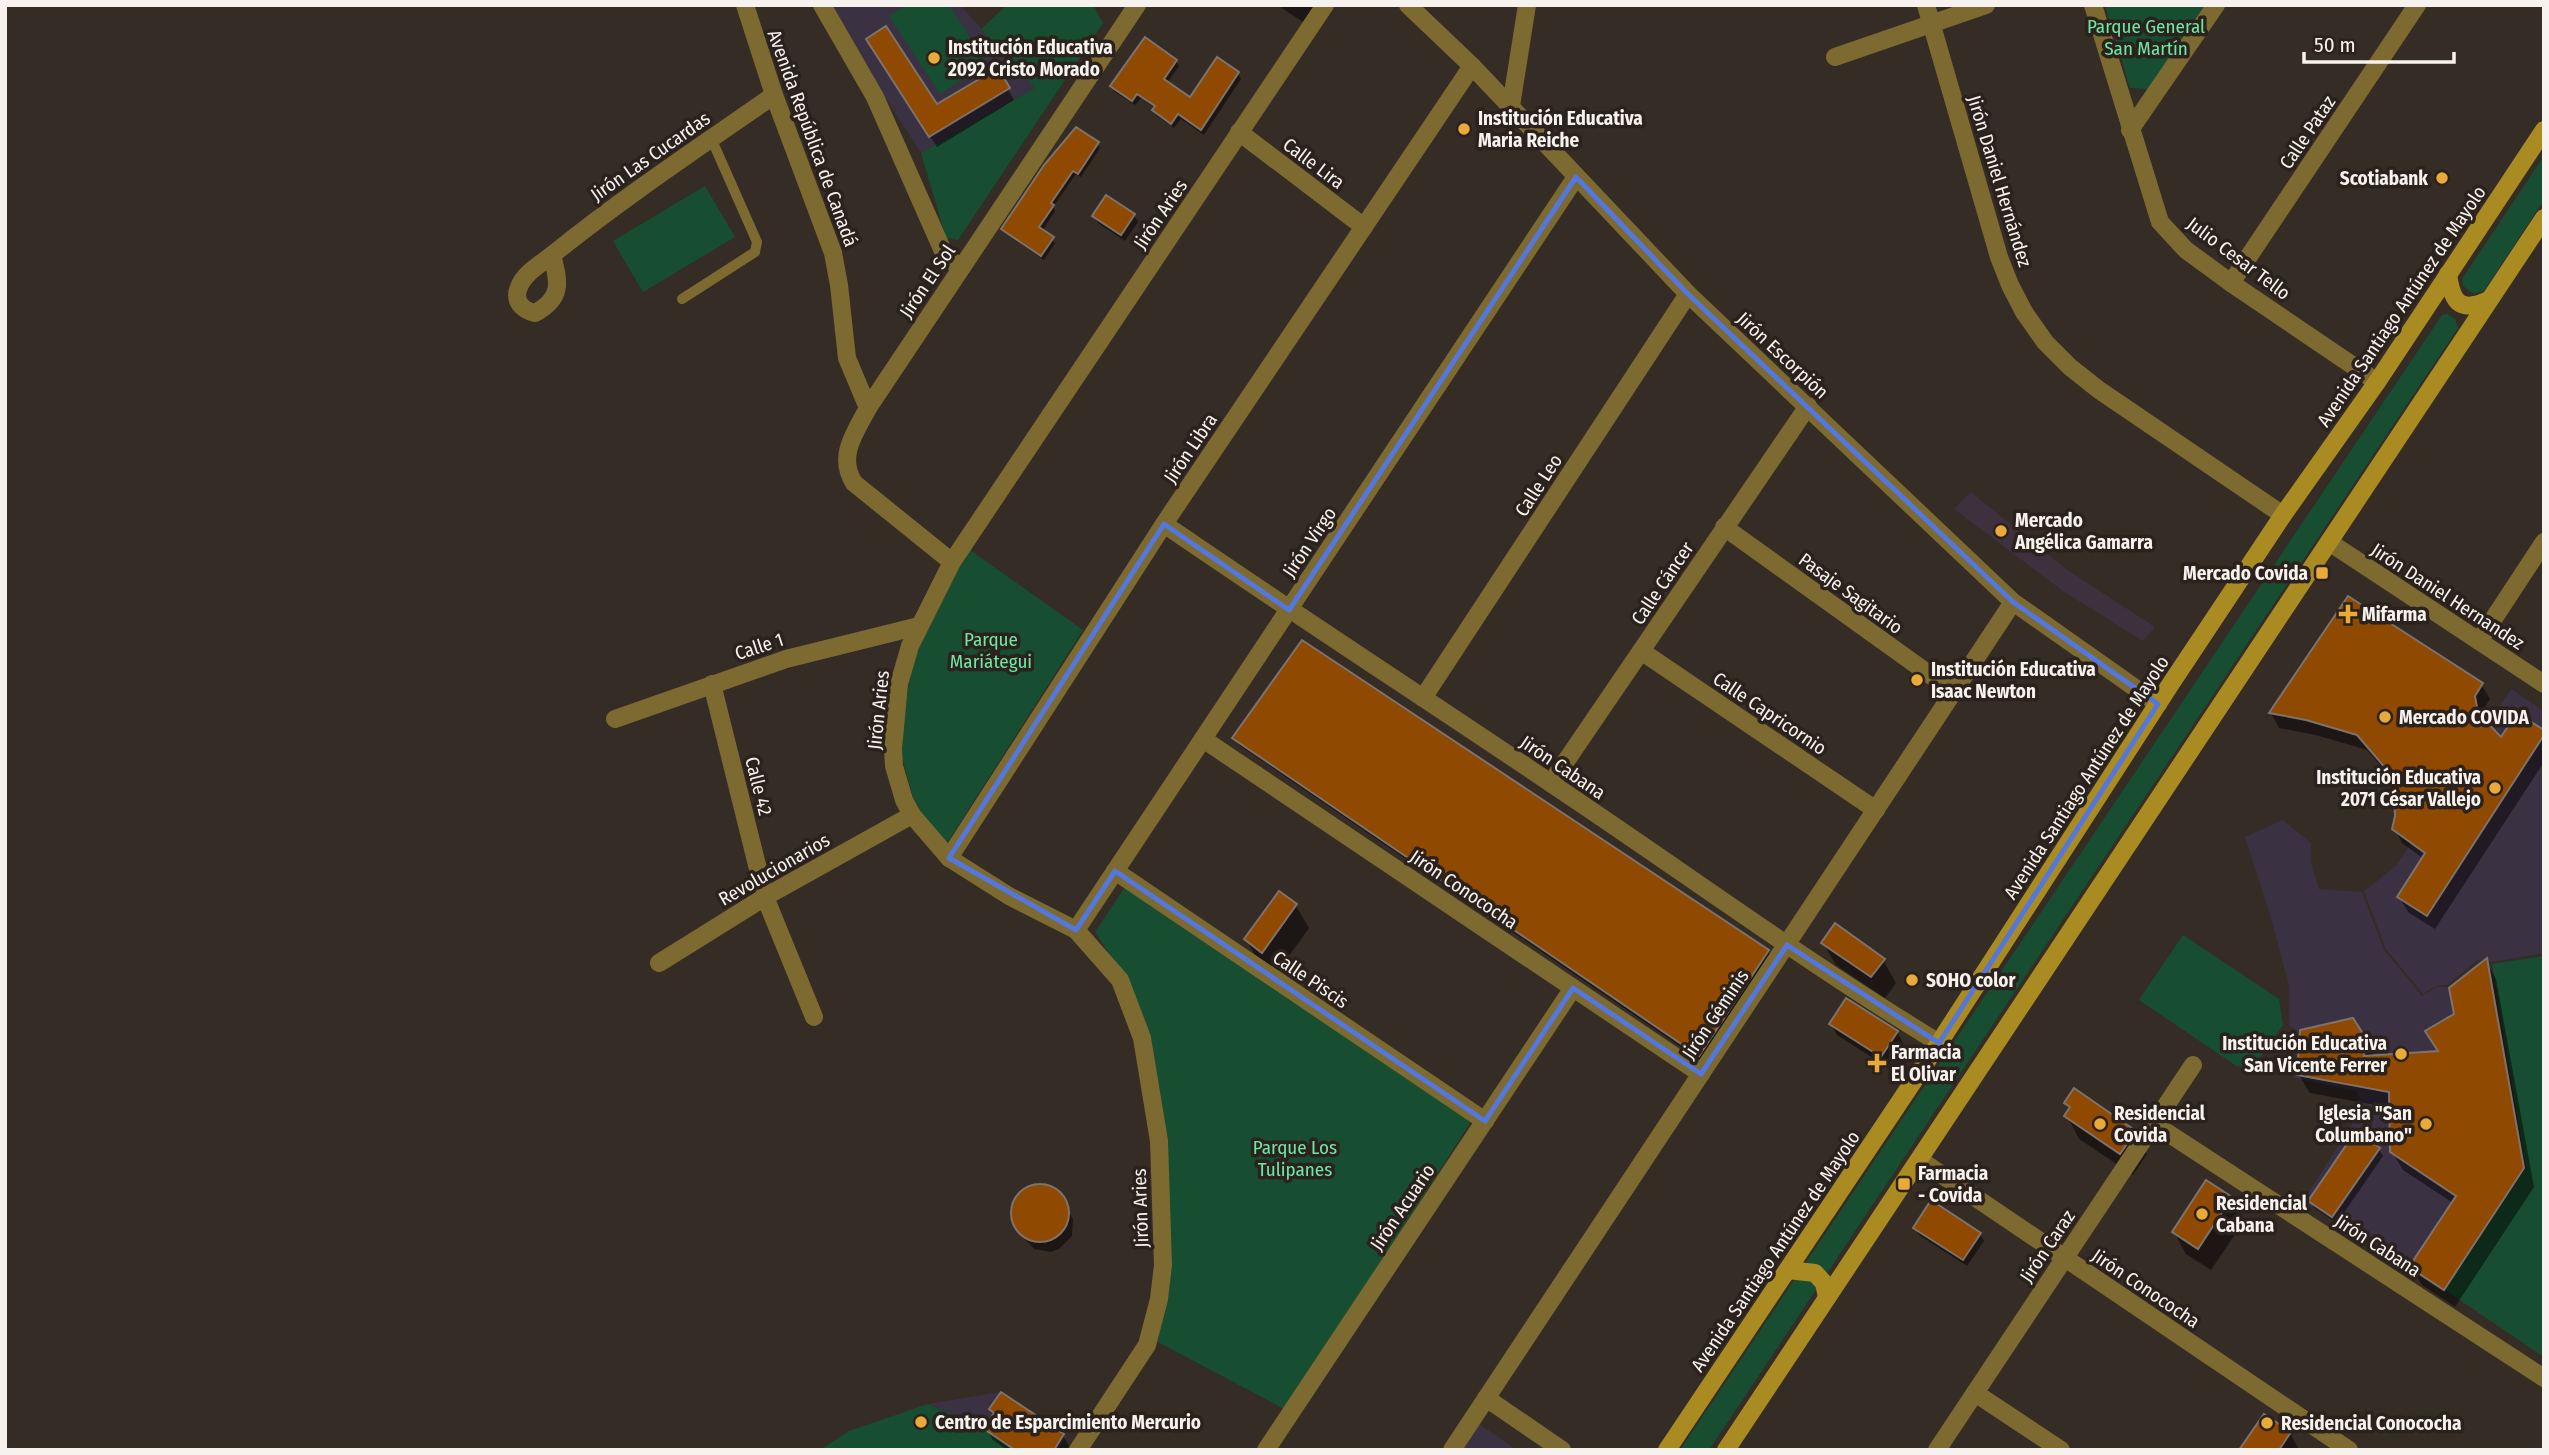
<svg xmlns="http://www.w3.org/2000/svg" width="2549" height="1455" viewBox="0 0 2549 1455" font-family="'Fira Sans Condensed',sans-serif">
  <rect width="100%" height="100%" fill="#352c26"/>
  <!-- commercial -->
  <polygon fill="#3f303d" points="1971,492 2066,569 2155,627 2143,641 2063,591 1954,509"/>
  <!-- education -->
  <g fill="#3a3242">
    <polygon points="826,5 960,5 1035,88 921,153"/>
    <polygon points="2511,689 2544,711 2544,953 2492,962 2478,960 2447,985 2436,986 2423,994 2386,949 2364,891 2396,866"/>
    <polygon points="2283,820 2311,843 2311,863 2319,889 2362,892 2384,950 2422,996 2436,987 2448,987 2479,962 2489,965 2525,1168 2444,1292 2303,1201 2361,1110 2356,1091 2294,1078 2298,1031 2289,1026 2289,986 2272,921 2245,837"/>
    <polygon points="1001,1392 1067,1436 1058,1450 1015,1450 984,1429 928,1404"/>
    <polygon points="1479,1424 1517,1450 1463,1450"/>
  </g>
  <!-- green -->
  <g fill="#174e31">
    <polygon points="906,5 949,5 987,63 940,94 889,16"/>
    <polygon points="1007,5 1093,5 1103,23 958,240 946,238 921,153 1035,88 981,29"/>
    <polygon points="2105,5 2205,5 2148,89 2130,88"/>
    <polygon points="2544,156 2544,200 2484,291 2474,294 2463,286 2462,279"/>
    <polygon points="705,186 735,237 643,292 613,241"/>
    <polygon points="2448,314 2455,319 2458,328 1709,1450 1680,1450 2442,315"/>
    <polygon points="970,550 1083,630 947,843 930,829 913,797 902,758 904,707 916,651 940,600"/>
    <polygon points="1125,887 1472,1120 1286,1410 1158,1342 1166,1273 1165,1165 1121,972 1095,932"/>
    <polygon points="2183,935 2279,999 2283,1025 2259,1059 2238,1067 2139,1000"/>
    <polygon points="2544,956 2544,1357 2445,1290 2526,1168 2492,964"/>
    <polygon points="928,1404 984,1429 1015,1450 820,1450 849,1431"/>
  </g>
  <!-- shadow -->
  <g fill="#0007">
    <polygon points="1277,5 1315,5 1303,22"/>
    <polygon points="875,50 936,106 997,70 1014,100 937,147"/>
    <polygon points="1176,61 1179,66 1167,83 1191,100 1238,73 1241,79 1204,135 1181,119 1174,128 1157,116 1154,110 1155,108 1141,98 1135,105 1115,92 1112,86"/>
    <polygon points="1097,143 1100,148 1081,177 1076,174 1053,207 1055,211 1042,231 1055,243 1044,260 1006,233 1003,229"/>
    <polygon points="1134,215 1138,222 1125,241 1098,223 1094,216"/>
    <polygon points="2348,599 2481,684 2490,699 2482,712 2484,722 2501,740 2544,732 2544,762 2435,929 2408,912 2399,897 2424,859 2402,843 2394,828 2397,816 2395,782 2367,750 2316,735 2279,728 2271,713"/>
    <polygon points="1235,738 1768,951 1772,958 1703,1062 1239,745"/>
    <polygon points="1296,906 1309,928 1276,974 1259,962 1246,940"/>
    <polygon points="1823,943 1883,960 1896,983 1885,998 1836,965"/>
    <polygon points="2486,961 2496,979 2534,1187 2455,1307 2422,1285 2411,1267 2453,1203 2403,1170 2392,1152 2391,1108 2310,1093 2299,1075 2364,1037 2375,1057 2440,1053 2456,1015"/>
    <polygon points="1831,1024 1897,1032 1903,1043 1887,1067 1837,1035"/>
    <polygon points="2066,1103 2134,1132 2147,1154 2133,1175 2079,1139 2067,1116 2070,1111"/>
    <polygon points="2379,1150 2383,1156 2337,1223 2314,1208 2310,1201"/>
    <polygon points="2207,1182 2231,1198 2244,1221 2211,1270 2186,1254 2174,1232"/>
    <polygon points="1040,1186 1057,1192 1073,1219 1072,1236 1059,1249 1051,1252 1034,1249 1022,1236 1013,1216 1017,1198 1031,1187"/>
    <polygon points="1915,1228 1980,1234 1984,1241 1967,1266 1919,1235"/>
    <polygon points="991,1410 1063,1435 1069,1446 1067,1450 1007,1450 993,1440 986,1429 995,1416"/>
    <polygon points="2290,1433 2299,1450 2241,1450"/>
  </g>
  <!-- building -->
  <g fill="#8f4900" stroke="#7d736c" stroke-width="2">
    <polygon points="886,26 937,104 998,68 1010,88 929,137 866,39"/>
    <polygon points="1145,37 1177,60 1164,79 1190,97 1217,57 1239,72 1201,130 1178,114 1171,124 1152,110 1155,106 1137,94 1132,101 1110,86"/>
    <polygon points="1076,127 1099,142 1078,174 1073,171 1051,203 1054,205 1039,227 1054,237 1041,256 1001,229 1044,165"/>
    <polygon points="1106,195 1135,214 1121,235 1092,216"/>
    <polygon points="2348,596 2483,683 2475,696 2478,713 2501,737 2517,713 2544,730 2544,735 2427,916 2397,897 2425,853 2392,829 2395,816 2393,777 2357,735 2306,720 2269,713"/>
    <polygon points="1302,640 1769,950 1699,1056 1232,738"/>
    <polygon points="1279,891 1297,904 1262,953 1244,939"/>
    <polygon points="1835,923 1885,959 1871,977 1821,943"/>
    <polygon points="2487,958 2524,1168 2444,1290 2409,1267 2456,1196 2390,1152 2389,1092 2297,1075 2300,1030 2353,1018 2365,1037 2364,1056 2438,1051 2425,1031 2454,1014 2449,988"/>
    <polygon points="1846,998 1898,1031 1881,1057 1829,1024"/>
    <polygon points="2074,1088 2136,1131 2120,1154 2064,1116 2070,1107 2064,1103"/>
    <polygon points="2356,1131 2380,1148 2332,1217 2308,1201"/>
    <polygon points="2206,1180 2232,1197 2198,1249 2172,1232"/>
    <circle cx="1040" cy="1213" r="29"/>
    <polygon points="1931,1200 1981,1233 1963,1260 1913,1228"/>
    <polygon points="1001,1392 1064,1434 1054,1450 1015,1450 984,1429 994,1413 989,1409"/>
    <polygon points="2264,1414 2291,1432 2279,1450 2239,1450"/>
  </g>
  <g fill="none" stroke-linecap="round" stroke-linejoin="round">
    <!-- service -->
    <polyline stroke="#7d6a30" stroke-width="10" points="682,299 755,252 757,242 711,138"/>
    <!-- minor -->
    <g stroke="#7d6a30" stroke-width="18">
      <polyline points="745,5 774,95 833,253 839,285 847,358 868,408"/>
      <polyline points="822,5 875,97 946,258 962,267"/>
      <polyline points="1408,5 1472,66 1688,294 2013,602 2158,704"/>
      <polyline points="1926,5 1999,257 2010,285 2024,312 2045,342 2070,367 2099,390 2283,515"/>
      <polyline points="2093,5 2160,222 2186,250 2231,283 2377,382"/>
      <polyline points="1835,57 1986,5"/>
      <polyline points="1511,106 1527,5"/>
      <polyline points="2130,130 2216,5"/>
      <polyline points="1239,132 1364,227"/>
      <path d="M552 255C559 282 563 298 535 313 522 310 513 301 519 287 525 271 545 262 557 251 627 195 701 146 774 95"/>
      <polyline points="2231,283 2417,5"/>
      <path d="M1164 524C1292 612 1423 697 1552 784 1681 870 1806 962 1939 1043"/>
      <polyline points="1724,527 1954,692"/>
      <polyline points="2329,542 2544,684"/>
      <path d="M952 562 854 483C837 456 855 433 868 408L1137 5"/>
      <polyline points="2479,641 2544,542"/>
      <polyline points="1641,651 1876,810"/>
      <polyline points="712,684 765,897 814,1017"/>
      <polyline points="1423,698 1688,294"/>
      <polyline points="615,719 786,659 919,626"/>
      <polyline points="1203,739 1701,1074"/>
      <polyline points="1551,783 1808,406"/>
      <polyline points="949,858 1164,524 1472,66"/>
      <polyline points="1115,871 1485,1121"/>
      <polyline points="1076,930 1576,177"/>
      <polyline points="659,963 765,897 912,815"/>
      <polyline points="2154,1124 2544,1378"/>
      <polyline points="1920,1160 2349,1450"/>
      <polyline points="1975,1393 2061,1450"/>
      <polyline points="1486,1398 1562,1450"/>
      <polyline points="1078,1450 1147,1345 1159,1299 1163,1265 1159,1141 1142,1038 1120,980 1076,930 1009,896 949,858 912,815 904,800 894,766 893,749 899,684 910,646 952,562 1325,5"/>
      <polyline points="1266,1450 1573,988"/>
      <polyline points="1452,1450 2013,602"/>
      <polyline points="1937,1450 2193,1065"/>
    </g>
    <!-- secondary -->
    <g stroke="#a98b22" stroke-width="18">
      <path d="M2448 274C2452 303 2460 313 2489 300"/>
      <polyline points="1788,1270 1815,1273 1824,1283 1827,1297"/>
      <polyline points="1667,1450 1939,1043 2170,685 2283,515 2377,382 2544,130"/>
      <polyline points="1726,1450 2544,218"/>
    </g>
  </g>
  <!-- marked area -->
  <path fill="none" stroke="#5477de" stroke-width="5" stroke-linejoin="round" d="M1576 177 1688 294 2013 602 2158 704 1939 1043 1787 945 1701 1074 1573 988 1485 1121 1115 871 1076 930 949 858 1164 524 1289 610Z"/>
  <!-- markers -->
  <g fill="#eaaa39" stroke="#2b221d" stroke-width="2.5">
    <circle cx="934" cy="58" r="7"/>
    <circle cx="1464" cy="129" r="7"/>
    <circle cx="2442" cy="178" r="7"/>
    <circle cx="2001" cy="531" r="7"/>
    <rect x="2315" y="566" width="14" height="14" rx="3.5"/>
    <path d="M2344.5 603.5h7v7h7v7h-7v7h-7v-7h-7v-7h7z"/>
    <circle cx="1917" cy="680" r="7"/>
    <circle cx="2385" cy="717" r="7"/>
    <circle cx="2495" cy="788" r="7"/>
    <circle cx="1912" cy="980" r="7"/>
    <circle cx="2401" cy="1054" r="7"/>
    <path d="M1873.5 1052.5h7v7h7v7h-7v7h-7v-7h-7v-7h7z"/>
    <circle cx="2100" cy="1124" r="7"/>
    <circle cx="2426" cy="1124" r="7"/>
    <rect x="1897" y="1177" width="14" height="14" rx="3.5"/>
    <circle cx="2202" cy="1214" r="7"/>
    <circle cx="921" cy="1422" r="7"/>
    <circle cx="2267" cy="1423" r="7"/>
  </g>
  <g text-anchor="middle" stroke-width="7" stroke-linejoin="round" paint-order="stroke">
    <!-- park labels -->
    <g font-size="19" fill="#6ce8a3" stroke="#2b221d">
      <text x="2146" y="33">Parque General<tspan x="2146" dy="22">San Martín</tspan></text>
      <text x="991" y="646">Parque<tspan x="991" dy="22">Mariátegui</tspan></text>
      <text x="1295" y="1154">Parque Los<tspan x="1295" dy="22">Tulipanes</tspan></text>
    </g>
    <!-- poi labels -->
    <g font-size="19" font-weight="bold" fill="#f8f2ee" stroke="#2b221d" text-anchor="start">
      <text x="948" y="54">Institución Educativa<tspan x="948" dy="22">2092 Cristo Morado</tspan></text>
      <text x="1478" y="125">Institución Educativa<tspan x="1478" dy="22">Maria Reiche</tspan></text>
      <text x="2428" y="185" text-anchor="end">Scotiabank</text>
      <text x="2015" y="527">Mercado<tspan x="2015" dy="22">Angélica Gamarra</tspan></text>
      <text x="2308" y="580" text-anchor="end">Mercado Covida</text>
      <text x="2362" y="621">Mifarma</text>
      <text x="1931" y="676">Institución Educativa<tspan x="1931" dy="22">Isaac Newton</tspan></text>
      <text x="2399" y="724">Mercado COVIDA</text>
      <text x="2481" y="784" text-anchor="end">Institución Educativa<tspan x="2481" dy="22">2071 César Vallejo</tspan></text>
      <text x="1926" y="987">SOHO color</text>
      <text x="2387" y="1050" text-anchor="end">Institución Educativa<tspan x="2387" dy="22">San Vicente Ferrer</tspan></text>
      <text x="1891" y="1059">Farmacia<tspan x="1891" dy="22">El Olivar</tspan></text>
      <text x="2114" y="1120">Residencial<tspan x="2114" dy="22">Covida</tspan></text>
      <text x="2412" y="1120" text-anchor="end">Iglesia "San<tspan x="2412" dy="22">Columbano"</tspan></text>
      <text x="1918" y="1180">Farmacia<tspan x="1918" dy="22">- Covida</tspan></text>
      <text x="2216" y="1210">Residencial<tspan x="2216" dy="22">Cabana</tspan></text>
      <text x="935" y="1429">Centro de Esparcimiento Mercurio</text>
      <text x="2281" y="1430">Residencial Conococha</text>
    </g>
    <!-- street labels -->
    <g font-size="19" fill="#f8f2ee" stroke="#2b221d">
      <text transform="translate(2307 132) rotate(-56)" y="7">Calle Pataz</text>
      <text transform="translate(813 138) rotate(70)" y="7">Avenida República de Canadá</text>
      <text transform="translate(650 156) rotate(-35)" y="7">Jirón Las Cucardas</text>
      <text transform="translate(1314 163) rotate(37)" y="7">Calle Lira</text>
      <text transform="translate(2000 181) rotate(73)" y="7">Jirón Daniel Hernández</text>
      <text transform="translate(1160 214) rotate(-56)" y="7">Jirón Aries</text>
      <text transform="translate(2239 258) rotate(37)" y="7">Julio Cesar Tello</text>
      <text transform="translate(927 281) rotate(-56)" y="7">Jirón El Sol</text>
      <text transform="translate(2401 306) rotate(-56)" y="7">Avenida Santiago Antúnez de Mayolo</text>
      <text transform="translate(1783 355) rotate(43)" y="7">Jirón Escorpión</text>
      <text transform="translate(1190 448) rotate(-56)" y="7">Jirón Libra</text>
      <text transform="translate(1538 485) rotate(-57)" y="7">Calle Leo</text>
      <text transform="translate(1309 542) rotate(-56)" y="7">Jirón Virgo</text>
      <text transform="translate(1662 583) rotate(-56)" y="7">Calle Cáncer</text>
      <text transform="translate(1851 593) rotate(36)" y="7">Pasaje Sagitario</text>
      <text transform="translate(2448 596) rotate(33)" y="7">Jirón Daniel Hernandez</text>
      <text transform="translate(759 646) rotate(-18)" y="7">Calle 1</text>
      <text transform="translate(878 710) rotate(-84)" y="7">Jirón Aries</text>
      <text transform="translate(1770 713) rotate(34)" y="7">Calle Capricornio</text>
      <text transform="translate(1563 767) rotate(34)" y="7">Jirón Cabana</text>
      <text transform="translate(2086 777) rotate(-57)" y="7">Avenida Santiago Antúnez de Mayolo</text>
      <text transform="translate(759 786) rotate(76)" y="7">Calle 42</text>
      <text transform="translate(774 869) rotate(-30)" y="7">Revolucionarios</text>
      <text transform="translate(1464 889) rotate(34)" y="7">Jirón Conococha</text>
      <text transform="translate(1311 979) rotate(34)" y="7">Calle Piscis</text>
      <text transform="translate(1715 1014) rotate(-56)" y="7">Jirón Géminis</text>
      <text transform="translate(1402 1207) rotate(-56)" y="7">Jirón Acuario</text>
      <text transform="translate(1140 1208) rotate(-92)" y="7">Jirón Aries</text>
      <text transform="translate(2378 1245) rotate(33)" y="7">Jirón Cabana</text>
      <text transform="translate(2047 1246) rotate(-56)" y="7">Jirón Caraz</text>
      <text transform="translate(1775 1251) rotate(-56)" y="7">Avenida Santiago Antúnez de Mayolo</text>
      <text transform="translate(2146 1288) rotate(34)" y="7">Jirón Conococha</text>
    </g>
  </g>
  <!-- border -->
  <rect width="2549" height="1455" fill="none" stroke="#f8f2ee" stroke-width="14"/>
  <!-- scale -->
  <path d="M2304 52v10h150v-10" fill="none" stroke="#f8f2ee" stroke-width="3.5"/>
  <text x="2314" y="52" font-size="21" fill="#f8f2ee" stroke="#2b221d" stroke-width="5" paint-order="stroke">50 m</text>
</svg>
